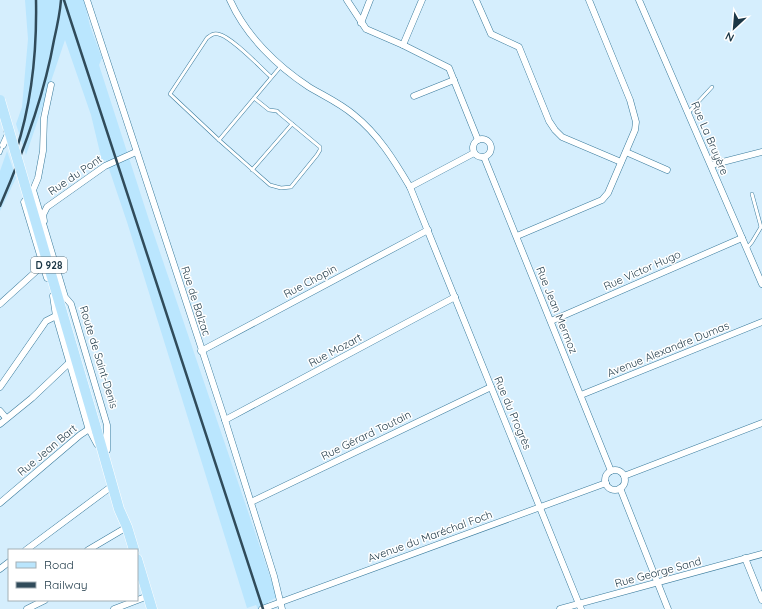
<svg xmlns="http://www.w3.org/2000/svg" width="762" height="609" viewBox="0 0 762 609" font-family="Quicksand,sans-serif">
  <rect width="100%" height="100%" fill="#d5eefd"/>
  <!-- built -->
  <g fill="#bae6fe">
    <polygon points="25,0 84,0 90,26 102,58 99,65 149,220 277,597 268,602 269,609 258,609 256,605 247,608 127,222 106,160 102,161 91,115 65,40 26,155 16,124 22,107 28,39"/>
    <polygon points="7,151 16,178 0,211 0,171"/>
  </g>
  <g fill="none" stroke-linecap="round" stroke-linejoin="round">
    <!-- service casing -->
    <g stroke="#3a7b9c" stroke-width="4">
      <g id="service">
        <polyline points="254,98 269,110 277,111 279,113 320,147 320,150 317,155 291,187 281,188 270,185 219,140 281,66"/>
        <polyline points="688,113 712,87"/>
        <path d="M219 140 170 94 207 38C211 35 213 33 218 34 231 36 260 67 271 77"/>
        <polyline points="0,153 3,145"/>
        <polyline points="252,170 292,124"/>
        <polyline points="752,194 761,227"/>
        <polyline points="747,248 752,242 761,227"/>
      </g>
    </g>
    <!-- minor casing -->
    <g stroke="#3a7b9c" stroke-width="7">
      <g id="minor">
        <polyline points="87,0 225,420 274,576 282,609"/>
        <path d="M230 0C246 36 277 66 309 87 324 96 340 103 354 115 378 134 394 160 410 187L581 609"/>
        <polyline points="347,0 366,29 403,45 449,68 478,140"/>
        <polyline points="476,0 491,34 519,47 549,121 555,130 562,137 621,162"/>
        <polyline points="639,0 762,284"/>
        <polyline points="361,23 370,0"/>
        <polyline points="403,45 422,0"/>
        <polyline points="414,96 454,80"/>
        <circle cx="482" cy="148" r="9"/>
        <polyline points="3,145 8,134 7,131"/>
        <polyline points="626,152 667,170"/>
        <polyline points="484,157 611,471"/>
        <polyline points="711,165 762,152"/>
        <polyline points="410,187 474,153"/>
        <polyline points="33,190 38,178 43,151 44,118 51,85"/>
        <polyline points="44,221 43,215 47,207 105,166 136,152"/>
        <polyline points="517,236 602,200 608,193 635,130 636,122 630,100 589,0"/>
        <polyline points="47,278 24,202 33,190 65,297 71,304 107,425 107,450"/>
        <polyline points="53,296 56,316 88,427 97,444"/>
        <polyline points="0,304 43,265"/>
        <polyline points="551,321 742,238"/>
        <polyline points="201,351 428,230"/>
        <polyline points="0,387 46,321 56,316"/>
        <polyline points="581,395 762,322"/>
        <polyline points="0,411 6,418"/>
        <polyline points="225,420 455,297"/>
        <polyline points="0,424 32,398 69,363"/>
        <circle cx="615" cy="480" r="10"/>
        <polyline points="624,476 762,423"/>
        <polyline points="620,488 668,609"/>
        <polyline points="251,502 491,387"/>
        <polyline points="0,503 80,435 89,429"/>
        <polyline points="26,550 112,486"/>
        <polyline points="88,550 127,527"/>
        <polyline points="745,558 762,600"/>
        <polyline points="0,569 9,562"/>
        <polyline points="27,609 45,600"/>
        <polyline points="114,609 148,596"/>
        <polyline points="262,609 606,483"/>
        <polyline points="560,609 762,554"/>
      </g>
    </g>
    <!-- primary casing -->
    <g stroke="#fff" stroke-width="11">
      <g id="primary">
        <polyline points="97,431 119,509 127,527 134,550"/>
        <polyline points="137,559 152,609"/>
      </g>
    </g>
    <!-- service -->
    <use href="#service" stroke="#fff" stroke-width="3"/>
    <!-- minor -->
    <use href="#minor" stroke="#fff" stroke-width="6"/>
    <!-- primary -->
    <use href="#primary" stroke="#bae5fc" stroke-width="10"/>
    <!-- rail -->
    <g stroke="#304b5a" stroke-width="2.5">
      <polyline points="64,0 263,609"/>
      <path d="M16 151C32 102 37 51 36 0"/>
      <path d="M0 206C23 153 44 97 54 40 57 27 60 13 61 0"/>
    </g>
    <!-- primary-bridge casing -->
    <g stroke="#fff" stroke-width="11" stroke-linecap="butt">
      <polyline id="primary-bridge" points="0,100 97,431"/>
    </g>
    <!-- primary-bridge -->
    <use href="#primary-bridge" stroke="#bae5fc" stroke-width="10"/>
  </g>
  <g text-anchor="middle" stroke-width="3" stroke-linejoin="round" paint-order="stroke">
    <!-- shield labels -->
    <rect fill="#fff" stroke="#5f727d" stroke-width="1" x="31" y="257" width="36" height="16" rx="3"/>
    <g font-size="10" font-weight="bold" fill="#1b3645">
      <text x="49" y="269">D 928</text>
    </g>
    <!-- street labels -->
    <g font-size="11" fill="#1b3645" stroke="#fff">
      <text transform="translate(710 138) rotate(67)" y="4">Rue La Bruyère</text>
      <text transform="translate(75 175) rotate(-34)" y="4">Rue du Pont</text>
      <text transform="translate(642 270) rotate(-24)" y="4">Rue Victor Hugo</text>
      <text transform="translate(310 281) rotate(-28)" y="4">Rue Chopin</text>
      <text transform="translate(196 301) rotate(72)" y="4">Rue de Balzac</text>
      <text transform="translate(557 310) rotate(68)" y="4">Rue Jean Mermoz</text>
      <text transform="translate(668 349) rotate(-22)" y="4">Avenue Alexandre Dumas</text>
      <text transform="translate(335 350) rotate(-28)" y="4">Rue Mozart</text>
      <text transform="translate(99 357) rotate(73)" y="4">Route de Saint-Denis</text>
      <text transform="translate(513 413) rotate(67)" y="4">Rue du Progrès</text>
      <text transform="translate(366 435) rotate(-26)" y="4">Rue Gérard Toutain</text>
      <text transform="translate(47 450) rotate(-40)" y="4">Rue Jean Bart</text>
      <text transform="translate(430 536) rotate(-20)" y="4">Avenue du Maréchal Foch</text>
      <text transform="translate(658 572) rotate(-15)" y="4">Rue George Sand</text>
    </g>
  </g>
  <!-- legend -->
  <rect x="8" y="549" width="130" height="52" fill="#ffffff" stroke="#a4afb5"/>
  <rect x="16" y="562" width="20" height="6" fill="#bae5fc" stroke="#a4afb5"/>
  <text x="44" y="569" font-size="12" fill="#1b3645">Road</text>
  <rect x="16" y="582" width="20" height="6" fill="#304b5a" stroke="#a4afb5"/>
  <text x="44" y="589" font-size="12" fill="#1b3645">Railway</text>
  <!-- north arrow -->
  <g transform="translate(734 28) rotate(206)" stroke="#ffffff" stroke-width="3" paint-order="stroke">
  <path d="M0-3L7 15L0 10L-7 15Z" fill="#1b3645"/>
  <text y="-6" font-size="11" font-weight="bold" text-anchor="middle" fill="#1b3645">N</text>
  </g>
</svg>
